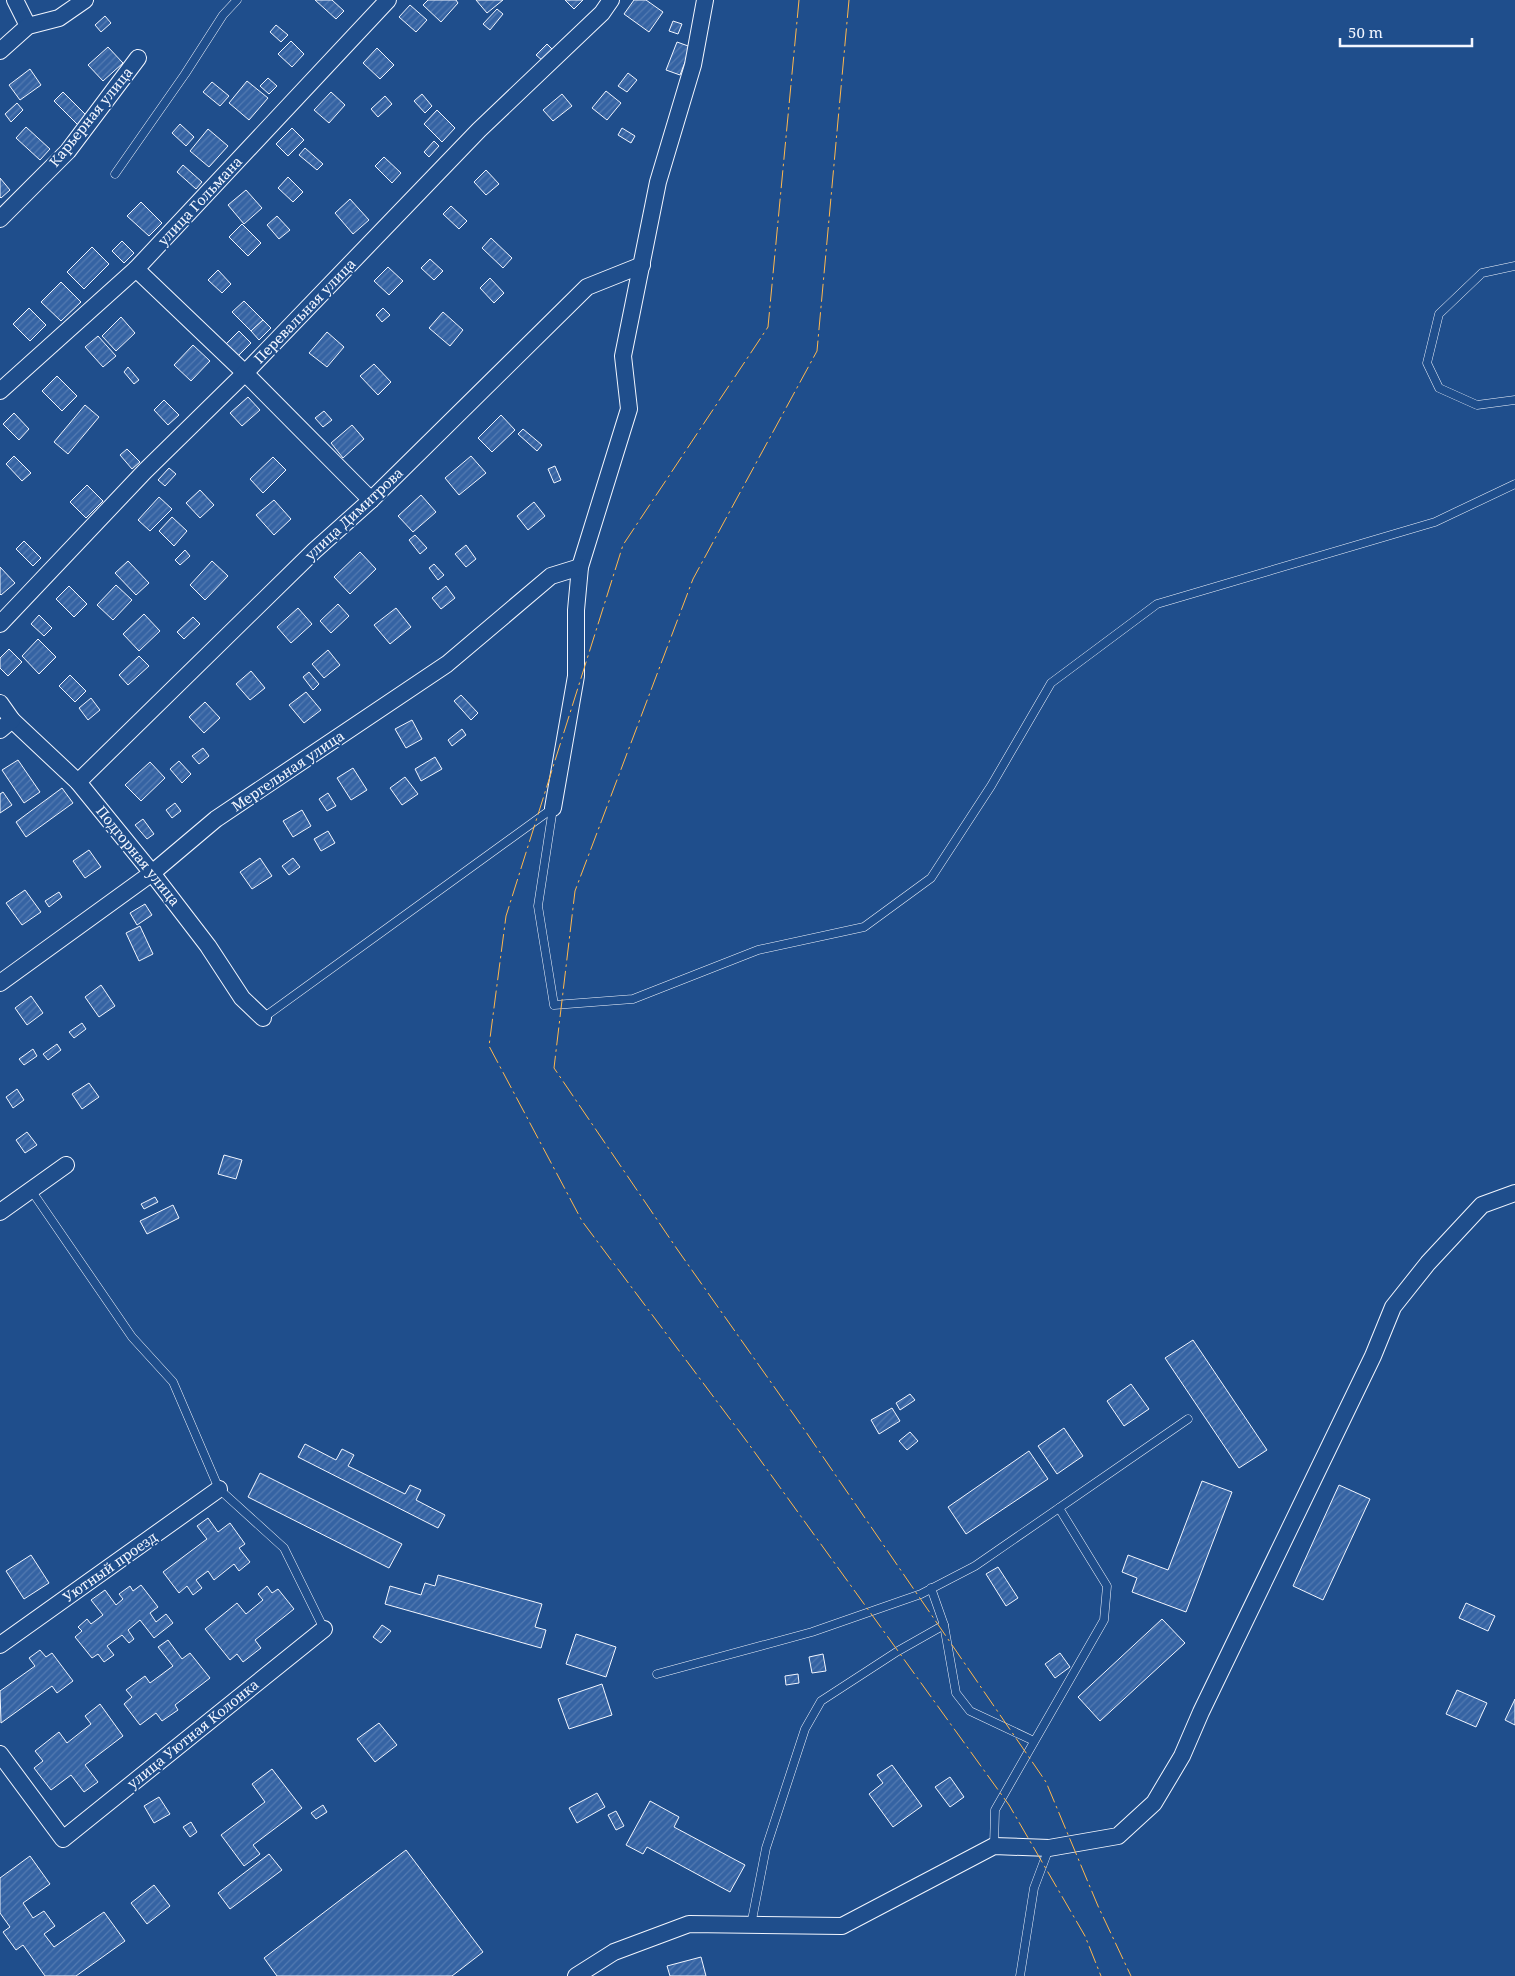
<svg xmlns="http://www.w3.org/2000/svg" width="1515" height="1976" viewBox="0 0 1515 1976" font-family="'Noto Serif',serif">
  <defs>
    <pattern id="building-hatch" width="6" height="6" patternUnits="userSpaceOnUse" patternTransform="scale(1.25)"><rect width="6" height="6" fill="#3563a3"/><path d="M-1 1l2-2M0 6l6-6M5 7l2-2" fill="none" stroke="#537ab1"/></pattern>
  </defs>
  <rect width="100%" height="100%" fill="#1f4e8c"/>
  <!-- building -->
  <g fill="url(#building-hatch)" stroke="#f2f6ff">
    <polygon points="315,0 332,0 344,11 336,19"/>
    <polygon points="428,0 456,0 458,3 441,22 423,5"/>
    <polygon points="476,0 503,0 487,13"/>
    <polygon points="565,0 583,0 574,9"/>
    <polygon points="634,0 646,0 663,12 649,32 624,14"/>
    <polygon points="410,5 427,20 416,32 399,17"/>
    <polygon points="497,9 503,14 490,30 483,24"/>
    <polygon points="105,16 111,23 101,32 95,25"/>
    <polygon points="673,21 682,24 678,34 669,31"/>
    <polygon points="276,25 288,35 281,42 270,32"/>
    <polygon points="291,41 304,54 292,67 278,54"/>
    <polygon points="677,42 691,47 680,75 666,70"/>
    <polygon points="547,44 553,50 543,61 536,55"/>
    <polygon points="108,47 123,63 103,81 88,65"/>
    <polygon points="377,48 394,65 380,79 363,63"/>
    <polygon points="30,69 41,85 20,100 9,85"/>
    <polygon points="628,73 637,80 627,92 618,86"/>
    <polygon points="268,78 277,86 269,94 260,86"/>
    <polygon points="247,81 268,98 249,120 229,103"/>
    <polygon points="212,82 229,96 220,106 203,92"/>
    <polygon points="606,91 621,103 607,120 592,108"/>
    <polygon points="63,92 87,116 78,125 54,101"/>
    <polygon points="331,92 345,105 329,123 314,110"/>
    <polygon points="422,94 432,106 425,113 414,101"/>
    <polygon points="562,94 572,106 553,121 543,110"/>
    <polygon points="385,96 392,104 378,117 371,109"/>
    <polygon points="17,103 23,110 11,122 5,114"/>
    <polygon points="437,110 455,128 442,142 424,124"/>
    <polygon points="180,124 194,137 186,146 172,133"/>
    <polygon points="26,127 50,149 40,160 16,138"/>
    <polygon points="292,128 304,140 288,156 276,144"/>
    <polygon points="622,128 635,136 631,143 618,135"/>
    <polygon points="208,129 228,146 209,167 190,151"/>
    <polygon points="434,141 439,146 429,157 424,152"/>
    <polygon points="305,148 323,164 317,170 299,155"/>
    <polygon points="384,157 401,173 392,183 375,166"/>
    <polygon points="183,165 202,182 196,189 177,172"/>
    <polygon points="486,170 499,184 486,195 474,182"/>
    <polygon points="288,177 303,192 293,202 278,188"/>
    <polygon points="0,178 10,190 1,198 0,197"/>
    <polygon points="246,190 262,208 244,224 228,205"/>
    <polygon points="350,199 369,220 353,234 335,213"/>
    <polygon points="141,202 162,223 149,236 127,216"/>
    <polygon points="451,206 467,221 459,229 443,214"/>
    <polygon points="277,216 290,230 279,239 267,225"/>
    <polygon points="242,224 261,243 248,256 229,237"/>
    <polygon points="491,238 512,258 503,268 482,248"/>
    <polygon points="122,241 134,253 124,263 112,251"/>
    <polygon points="92,247 109,264 84,289 67,272"/>
    <polygon points="430,259 443,271 434,280 421,268"/>
    <polygon points="388,267 403,281 389,295 374,281"/>
    <polygon points="218,270 231,284 222,293 208,280"/>
    <polygon points="490,278 504,293 494,303 480,288"/>
    <polygon points="61,282 81,302 61,321 41,302"/>
    <polygon points="244,301 263,320 251,331 232,312"/>
    <polygon points="29,308 46,325 30,341 13,324"/>
    <polygon points="383,308 390,315 382,322 376,315"/>
    <polygon points="443,312 463,330 450,346 429,328"/>
    <polygon points="121,317 135,333 116,351 102,336"/>
    <polygon points="263,320 271,328 259,340 251,331"/>
    <polygon points="239,331 251,343 238,356 226,344"/>
    <polygon points="327,332 344,347 327,367 309,353"/>
    <polygon points="98,336 116,356 103,367 85,347"/>
    <polygon points="193,345 210,361 191,381 174,365"/>
    <polygon points="374,364 391,382 378,395 360,376"/>
    <polygon points="128,367 139,380 134,384 124,372"/>
    <polygon points="57,376 77,396 62,411 42,391"/>
    <polygon points="248,397 260,410 242,426 230,413"/>
    <polygon points="164,400 179,415 168,425 154,410"/>
    <polygon points="85,405 99,417 68,454 54,442"/>
    <polygon points="324,411 332,420 323,427 315,418"/>
    <polygon points="14,413 29,429 19,440 3,424"/>
    <polygon points="501,415 515,430 492,452 478,438"/>
    <polygon points="352,425 364,439 343,458 331,443"/>
    <polygon points="523,429 542,445 537,451 518,434"/>
    <polygon points="127,449 140,462 132,469 120,455"/>
    <polygon points="14,456 31,473 22,481 6,464"/>
    <polygon points="471,456 486,473 459,495 445,478"/>
    <polygon points="273,457 286,470 263,493 250,479"/>
    <polygon points="555,466 561,480 554,483 548,469"/>
    <polygon points="169,468 176,474 165,486 158,480"/>
    <polygon points="87,485 103,501 86,518 70,502"/>
    <polygon points="200,490 214,505 200,518 186,503"/>
    <polygon points="421,495 436,512 413,532 398,516"/>
    <polygon points="159,497 172,509 150,531 138,520"/>
    <polygon points="274,500 291,519 274,535 256,515"/>
    <polygon points="534,502 545,516 528,530 517,516"/>
    <polygon points="172,517 187,531 174,546 159,531"/>
    <polygon points="415,535 427,548 420,554 409,540"/>
    <polygon points="24,541 41,558 33,566 16,549"/>
    <polygon points="466,545 476,559 466,567 455,554"/>
    <polygon points="185,550 190,556 180,565 175,560"/>
    <polygon points="360,552 376,569 350,594 334,577"/>
    <polygon points="128,561 149,583 136,595 115,573"/>
    <polygon points="212,561 228,576 205,600 190,585"/>
    <polygon points="434,564 444,575 438,580 429,568"/>
    <polygon points="0,567 15,583 1,595 0,594"/>
    <polygon points="116,585 132,600 113,620 97,605"/>
    <polygon points="69,586 87,604 74,617 56,599"/>
    <polygon points="446,586 455,598 441,609 432,598"/>
    <polygon points="338,604 349,616 331,633 320,621"/>
    <polygon points="298,608 312,624 291,643 277,627"/>
    <polygon points="396,608 411,627 390,644 374,625"/>
    <polygon points="144,614 160,631 139,651 123,634"/>
    <polygon points="39,615 52,628 44,636 31,624"/>
    <polygon points="193,617 200,624 184,639 177,632"/>
    <polygon points="38,639 56,657 39,674 22,656"/>
    <polygon points="9,649 22,662 8,676 0,668 0,658"/>
    <polygon points="328,650 340,665 324,678 312,664"/>
    <polygon points="139,656 149,666 128,685 119,675"/>
    <polygon points="251,671 265,688 250,700 236,684"/>
    <polygon points="309,672 319,684 313,690 303,677"/>
    <polygon points="70,675 86,691 75,702 59,686"/>
    <polygon points="306,692 321,710 304,723 289,705"/>
    <polygon points="461,695 478,713 471,720 454,701"/>
    <polygon points="91,698 100,710 88,720 79,708"/>
    <polygon points="205,702 220,718 204,733 189,717"/>
    <polygon points="412,720 422,739 406,748 395,729"/>
    <polygon points="462,729 466,735 452,746 448,740"/>
    <polygon points="203,748 209,756 199,764 192,756"/>
    <polygon points="435,757 442,769 421,781 415,769"/>
    <polygon points="18,760 40,792 24,803 2,770"/>
    <polygon points="179,761 191,774 182,783 170,769"/>
    <polygon points="150,762 165,778 141,801 125,785"/>
    <polygon points="353,768 367,790 351,800 337,778"/>
    <polygon points="405,777 418,794 402,805 390,788"/>
    <polygon points="62,788 73,803 26,837 16,822"/>
    <polygon points="3,792 12,805 0,813 0,794"/>
    <polygon points="328,793 336,806 327,811 319,799"/>
    <polygon points="175,803 181,811 172,818 166,810"/>
    <polygon points="302,810 311,826 293,837 283,821"/>
    <polygon points="143,819 154,834 147,839 135,825"/>
    <polygon points="328,831 335,843 321,851 314,839"/>
    <polygon points="89,850 101,867 85,878 73,861"/>
    <polygon points="260,858 272,876 252,889 240,872"/>
    <polygon points="293,858 300,867 289,875 282,866"/>
    <polygon points="25,890 41,912 22,925 6,903"/>
    <polygon points="59,892 62,897 49,907 45,901"/>
    <polygon points="145,904 152,915 137,925 130,913"/>
    <polygon points="140,926 153,954 139,961 126,933"/>
    <polygon points="101,985 115,1006 99,1017 85,997"/>
    <polygon points="31,996 43,1013 27,1025 15,1008"/>
    <polygon points="82,1023 86,1029 74,1038 69,1032"/>
    <polygon points="57,1044 61,1050 48,1060 43,1054"/>
    <polygon points="33,1049 37,1056 24,1065 19,1059"/>
    <polygon points="89,1083 99,1097 82,1109 72,1094"/>
    <polygon points="17,1089 24,1100 13,1108 6,1097"/>
    <polygon points="27,1132 37,1145 25,1153 16,1140"/>
    <polygon points="224,1155 242,1160 236,1179 218,1174"/>
    <polygon points="155,1197 158,1202 144,1209 141,1204"/>
    <polygon points="173,1205 179,1218 147,1234 140,1221"/>
    <polygon points="1193,1340 1267,1450 1239,1468 1165,1358"/>
    <polygon points="1131,1384 1149,1409 1124,1426 1107,1401"/>
    <polygon points="910,1394 915,1400 900,1410 896,1403"/>
    <polygon points="892,1408 900,1421 879,1434 871,1420"/>
    <polygon points="1064,1428 1083,1456 1057,1474 1038,1446"/>
    <polygon points="910,1432 918,1441 907,1450 899,1441"/>
    <polygon points="305,1444 336,1460 342,1449 354,1455 348,1466 405,1494 410,1485 421,1490 416,1500 445,1515 438,1528 298,1457"/>
    <polygon points="1029,1451 1048,1479 966,1534 948,1507"/>
    <polygon points="260,1473 402,1544 389,1568 248,1497"/>
    <polygon points="1202,1481 1232,1492 1186,1612 1132,1592 1137,1578 1122,1572 1128,1555 1168,1570"/>
    <polygon points="1339,1485 1370,1499 1323,1600 1293,1586"/>
    <polygon points="208,1518 218,1532 230,1523 245,1544 239,1548 250,1562 239,1571 234,1564 214,1580 208,1571 196,1580 202,1588 193,1595 187,1586 179,1593 163,1572 207,1539 197,1526"/>
    <polygon points="31,1555 49,1583 24,1599 6,1571"/>
    <polygon points="998,1567 1018,1598 1006,1606 986,1574"/>
    <polygon points="438,1575 542,1604 535,1627 546,1630 541,1648 385,1604 390,1586 421,1595 425,1583 435,1586"/>
    <polygon points="141,1585 158,1607 150,1613 156,1622 166,1614 173,1623 154,1638 140,1620 128,1630 134,1639 129,1643 122,1635 107,1646 114,1655 104,1662 98,1654 92,1658 75,1637 82,1631 78,1627 87,1619 91,1624 103,1615 91,1600 105,1590 116,1605 123,1599 119,1594 130,1586 133,1591"/>
    <polygon points="267,1586 272,1593 278,1589 294,1609 255,1640 261,1648 243,1662 237,1654 230,1660 205,1629 237,1603 246,1614 263,1600 258,1594"/>
    <polygon points="1466,1603 1495,1616 1488,1631 1459,1618"/>
    <polygon points="1162,1619 1185,1643 1100,1721 1078,1697"/>
    <polygon points="382,1625 391,1631 381,1643 373,1637"/>
    <polygon points="576,1634 616,1647 606,1677 566,1664"/>
    <polygon points="168,1640 182,1659 190,1653 210,1678 175,1705 178,1710 162,1721 156,1713 140,1725 124,1704 132,1697 126,1690 145,1676 150,1683 173,1666 158,1647"/>
    <polygon points="40,1650 46,1657 52,1653 73,1681 57,1693 52,1686 1,1723 0,1691 35,1666 29,1658"/>
    <polygon points="1060,1653 1070,1667 1055,1678 1045,1664"/>
    <polygon points="823,1654 826,1671 812,1673 809,1657"/>
    <polygon points="798,1674 799,1683 786,1685 785,1676"/>
    <polygon points="602,1684 612,1715 569,1729 558,1699"/>
    <polygon points="1457,1690 1487,1703 1476,1727 1446,1714"/>
    <polygon points="1515,1699 1515,1725 1505,1720"/>
    <polygon points="100,1704 123,1736 85,1765 98,1782 84,1792 71,1775 51,1790 34,1768 43,1761 35,1751 59,1732 67,1743 91,1724 85,1716"/>
    <polygon points="379,1723 397,1745 375,1762 357,1739"/>
    <polygon points="892,1765 922,1806 893,1827 869,1794 883,1783 877,1775"/>
    <polygon points="272,1769 302,1808 253,1845 260,1854 244,1866 221,1835 265,1802 252,1784"/>
    <polygon points="950,1777 964,1797 950,1807 935,1787"/>
    <polygon points="597,1793 605,1807 577,1823 569,1808"/>
    <polygon points="159,1797 170,1814 154,1823 144,1806"/>
    <polygon points="650,1801 679,1817 674,1827 745,1865 730,1892 647,1847 643,1854 626,1845"/>
    <polygon points="323,1805 327,1812 316,1819 311,1813"/>
    <polygon points="616,1811 624,1826 616,1830 608,1815"/>
    <polygon points="191,1822 197,1832 190,1837 183,1827"/>
    <polygon points="406,1850 483,1952 452,1976 277,1976 264,1958"/>
    <polygon points="269,1854 282,1870 230,1909 218,1893"/>
    <polygon points="30,1856 50,1884 23,1903 33,1918 44,1911 55,1926 44,1934 54,1947 104,1912 125,1941 76,1976 45,1976 23,1945 16,1950 3,1932 10,1927 0,1913 0,1878"/>
    <polygon points="154,1885 170,1906 147,1924 131,1903"/>
    <polygon points="701,1957 706,1976 670,1976 667,1966"/>
  </g>
  <g fill="none" stroke-linecap="round" stroke-linejoin="round">
    <!-- lane casing -->
    <g stroke="#f2f6ff" stroke-width="9">
      <g id="lane">
        <polyline points="115,174 185,74 223,15 237,0"/>
        <polyline points="1515,266 1482,273 1439,314 1427,363 1439,388 1477,405 1515,400"/>
        <polyline points="553,808 538,906 554,1005 633,999 758,950 864,927 931,878 991,786 1051,683 1157,604 1435,522 1515,484"/>
        <polyline points="263,1018 553,808"/>
        <polyline points="31,1190 132,1337 173,1382 219,1489 284,1548 324,1629"/>
        <polyline points="931,1588 944,1625 956,1693 970,1711 1034,1741"/>
        <polyline points="657,1674 812,1632 921,1594 975,1566 1188,1419"/>
        <polyline points="994,1846 995,1810 1104,1620 1107,1586 1059,1508"/>
        <polyline points="751,1925 766,1848 805,1729 821,1701 898,1651 944,1625"/>
        <polyline points="1020,1976 1034,1888 1049,1848"/>
      </g>
    </g>
    <!-- street casing -->
    <g stroke="#f2f6ff" stroke-width="18">
      <g id="street">
        <polyline points="15,0 28,26"/>
        <polyline points="0,51 28,26 59,18 85,0"/>
        <polyline points="0,219 68,151 138,58"/>
        <polyline points="136,269 245,373 371,500"/>
        <polyline points="0,391 136,269 388,0"/>
        <polyline points="0,624 145,471 245,373 479,130 602,13 611,0"/>
        <polyline points="0,703 12,720 78,782 152,873 208,946 242,998 263,1018"/>
        <polyline points="0,730 12,720"/>
        <polyline points="78,782 314,551 371,500 587,287 642,265"/>
        <polyline points="553,808 576,676 576,610 580,567 629,409 623,356 658,182 693,65 705,0"/>
        <polyline points="0,983 152,873 216,819 447,664 551,576 580,567"/>
        <polyline points="0,1212 66,1165"/>
        <polyline points="0,1645 219,1489"/>
        <polyline points="0,1754 63,1839 324,1629"/>
        <polyline points="576,1976 614,1952 689,1924 842,1926 994,1846 1049,1848 1118,1836 1154,1803 1182,1756 1201,1712 1373,1356 1393,1307 1428,1263 1482,1205 1515,1193"/>
      </g>
    </g>
    <!-- lane -->
    <use href="#lane" stroke="#1f4e8c" stroke-width="8"/>
    <!-- street -->
    <use href="#street" stroke="#1f4e8c" stroke-width="16"/>
    <!-- power -->
    <g stroke="#ffb74d" stroke-width="1" stroke-dasharray="18 4 2.5 4" stroke-linecap="butt">
      <polyline points="799,0 768,327 623,545 506,916 489,1046 582,1221 748,1443 1009,1805 1085,1936 1101,1976"/>
      <polyline points="849,0 817,351 693,579 575,891 554,1068 677,1249 806,1432 1046,1782 1098,1906 1131,1976"/>
    </g>
  </g>
  <g text-anchor="middle" stroke-width="4" stroke-linejoin="round" paint-order="stroke">
    <!-- street labels -->
    <g font-size="14" fill="#f2f6ff" stroke="#1f4e8c">
      <text transform="translate(91 117) rotate(-51)" y="5">Карьерная улица</text>
      <text transform="translate(200 201) rotate(-47)" y="5">улица Гольмана</text>
      <text transform="translate(305 311) rotate(-46)" y="5">Перевальная улица</text>
      <text transform="translate(354 514) rotate(-43)" y="5">улица Димитрова</text>
      <text transform="translate(288 771) rotate(-34)" y="5">Мергельная улица</text>
      <text transform="translate(138 856) rotate(51)" y="5">Подгорная улица</text>
      <text transform="translate(110 1567) rotate(-35)" y="5">Уютный проезд</text>
      <text transform="translate(193 1734) rotate(-39)" y="5">улица Уютная Колонка</text>
    </g>
  </g>
  <!-- scale -->
  <path d="M1340 38v8h132v-8" fill="none" stroke="#f2f6ff" stroke-width="2.5"/>
  <text x="1348" y="38" font-size="15" fill="#f2f6ff" stroke="#1f4e8c" stroke-width="4" paint-order="stroke">50 m</text>
</svg>
